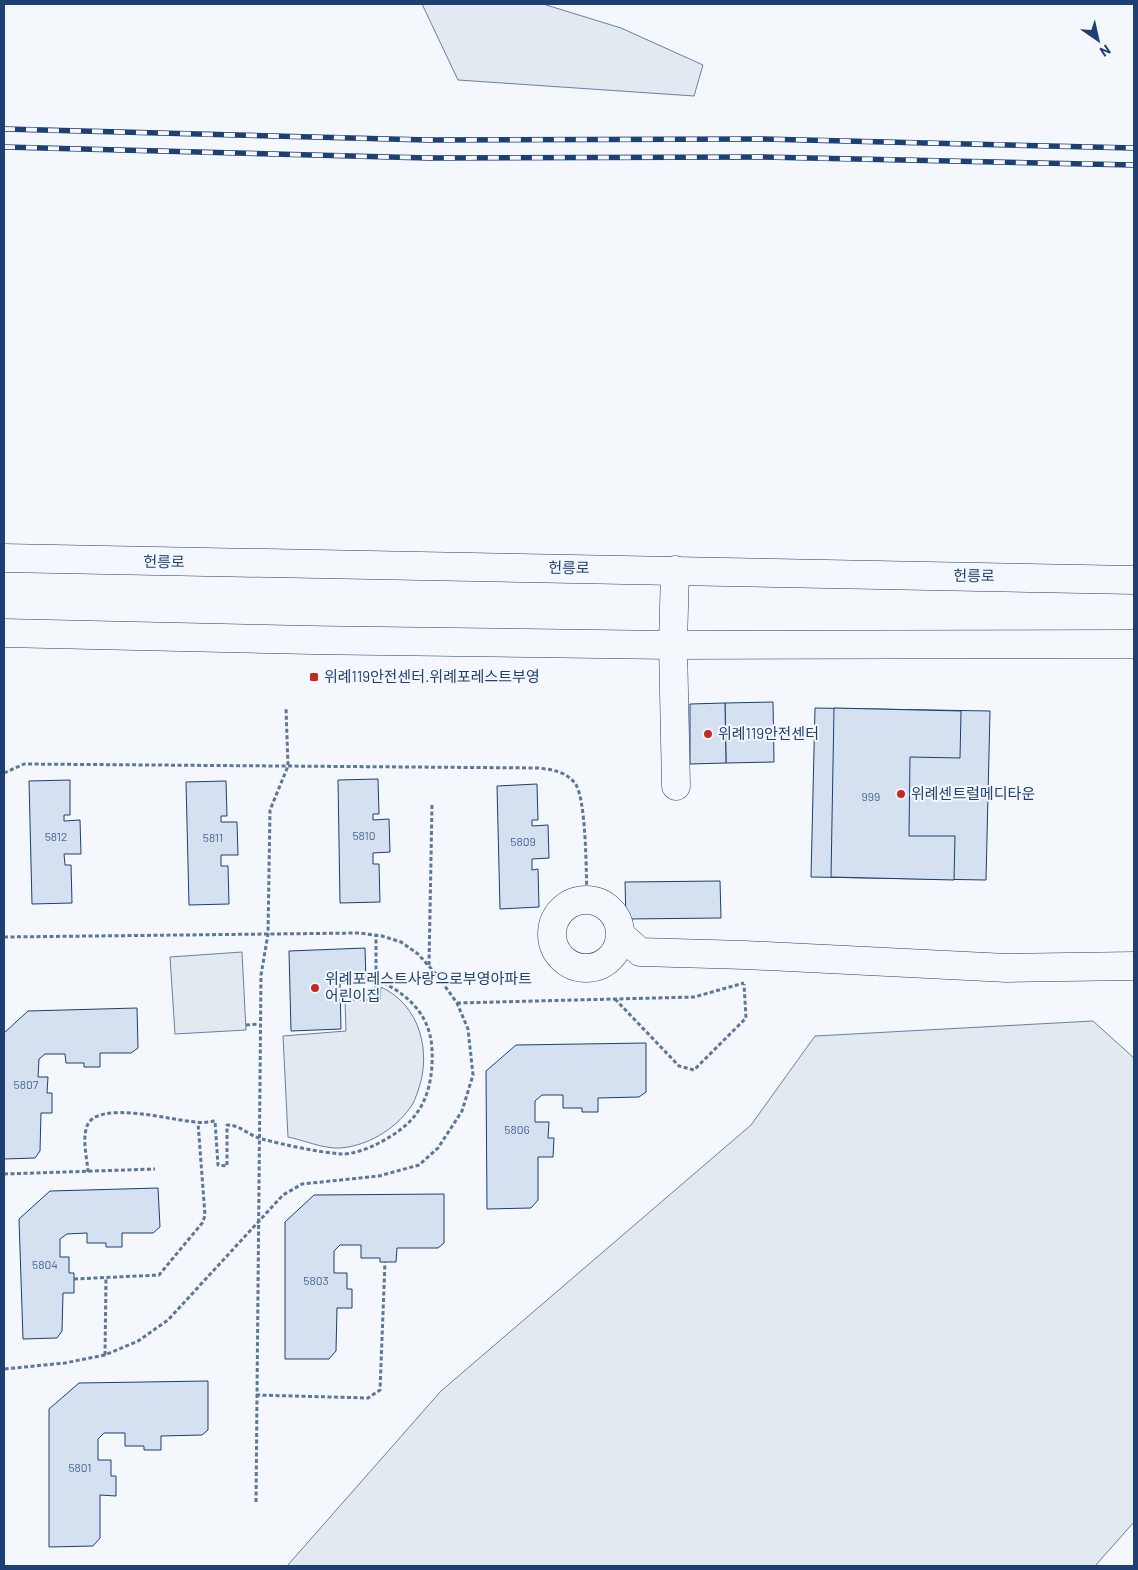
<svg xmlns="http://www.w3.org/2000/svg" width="1138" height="1570" viewBox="0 0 1138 1570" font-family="Barlow,'Noto Sans KR',sans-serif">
  <rect width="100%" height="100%" fill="#f4f7fb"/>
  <!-- green -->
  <g fill="#e3e9f0" stroke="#687fa3">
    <polygon points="422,4 543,4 621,28 703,65 694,96 458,80"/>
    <polygon points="242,952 246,1030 175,1034 170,957"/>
    <path d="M381 987C420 1005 432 1052 418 1091 416 1096 414 1103 410 1108 394 1130 367 1146 340 1148 324 1149 303 1140 288 1137L283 1036 346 1031 345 1000H380Z"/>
    <polygon points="1093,1021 1134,1058 1134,1522 1095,1566 287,1566 441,1391 751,1125 815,1036"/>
  </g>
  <!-- building -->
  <g fill="#d5e0f0" stroke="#1d3f73">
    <polygon points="773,702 774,762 726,763 725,703"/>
    <polygon points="725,703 726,763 690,764 690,704"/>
    <polygon points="815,708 990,711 986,880 811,877"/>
    <polygon points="834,708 961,711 960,758 910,757 909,836 955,836 954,880 831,877"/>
    <polygon points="378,779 379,814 373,814 373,820 389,819 390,852 373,853 373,864 379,864 380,902 340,903 338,780"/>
    <polygon points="70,780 70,815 64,815 64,821 80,820 81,854 64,854 65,865 71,865 72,903 32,904 29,781"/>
    <polygon points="226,781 227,816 221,816 221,822 237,822 238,855 221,855 221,866 228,866 229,904 189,905 186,782"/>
    <polygon points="537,784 538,820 532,820 532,826 548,825 549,858 532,859 532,870 538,869 539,907 500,909 497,786"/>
    <polygon points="720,881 721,918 626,919 625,882"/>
    <polygon points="365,948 366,982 340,983 341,1029 291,1031 289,951"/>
    <polygon points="137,1008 138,1048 131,1053 100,1053 100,1067 84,1067 84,1063 66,1063 65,1054 45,1054 39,1059 38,1077 48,1077 47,1093 52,1093 52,1113 41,1113 40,1151 35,1158 4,1159 4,1033 28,1011"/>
    <polygon points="646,1043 646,1092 639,1097 598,1098 598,1112 582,1112 582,1108 563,1108 563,1095 542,1095 535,1101 535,1122 549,1122 548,1138 554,1138 553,1157 538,1157 538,1200 531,1208 487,1209 486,1071 516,1045"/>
    <polygon points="158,1188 160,1227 153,1233 122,1233 122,1247 106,1247 106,1243 87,1243 87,1233 67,1234 60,1239 60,1257 69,1257 69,1273 74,1273 74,1293 63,1293 62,1331 57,1338 23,1339 19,1219 50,1191"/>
    <polygon points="444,1194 444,1243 438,1248 397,1248 396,1262 380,1262 380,1258 361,1258 361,1245 340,1245 334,1251 334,1273 347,1273 347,1289 352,1289 352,1308 337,1308 336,1351 329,1359 285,1359 285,1222 314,1195"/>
    <polygon points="208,1381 208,1430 202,1435 161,1436 161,1450 144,1450 144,1446 125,1446 125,1433 104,1433 98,1439 98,1460 111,1460 111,1476 116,1476 116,1496 100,1495 100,1538 93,1546 49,1547 49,1409 79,1383"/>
  </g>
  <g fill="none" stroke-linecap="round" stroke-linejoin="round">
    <!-- minor casing -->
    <g stroke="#1d3f73" stroke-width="29">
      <g id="minor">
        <polyline points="675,570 673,645 676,786"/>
        <circle cx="586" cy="934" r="34"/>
        <polyline points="621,935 640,952 745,955 1007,968 1134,966"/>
      </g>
    </g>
    <!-- major casing -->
    <g stroke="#1d3f73" stroke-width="29">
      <g id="major">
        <polyline points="4,558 1134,580"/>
        <path d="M4 633C225 639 447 643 668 645 824 646 979 643 1134 644"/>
      </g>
    </g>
    <!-- path -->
    <g stroke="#5e769c" stroke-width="3" stroke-dasharray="4 2.5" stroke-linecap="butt">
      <path d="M4 773 24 764 539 768C553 770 564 771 574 782 587 795 586 878 587 900"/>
      <polyline points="4,937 359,933 382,936 401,942 418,954 436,974 457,1003 468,1029 473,1075 462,1111 438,1148 419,1165 379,1176 302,1184 283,1195 168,1320 138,1341 105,1355 65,1363 4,1369"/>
      <polyline points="429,965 432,804"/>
      <polyline points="341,993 376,993 376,935"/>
      <polyline points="615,999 679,1066 694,1070 746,1018 744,984"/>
      <polyline points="457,1003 694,997 744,983"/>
      <polyline points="246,1025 259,1024"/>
      <path d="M88 1172C87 1157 82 1140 87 1126 97 1099 174 1121 196 1122 203 1123 209 1122 215 1121L218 1165 227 1166V1125C241 1125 249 1136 262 1139 285 1145 317 1152 341 1154 363 1155 403 1133 416 1114 430 1096 433 1071 432 1049 430 1013 406 993 376 979"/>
      <polyline points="4,1174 155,1169"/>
      <polyline points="74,1279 159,1275 203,1222 205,1215 198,1123"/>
      <polyline points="105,1355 106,1278"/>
      <polyline points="256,1395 368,1398 380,1390 385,1262"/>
      <polyline points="256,1502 261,975 268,934 270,810 288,766 286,708"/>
    </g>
    <!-- minor -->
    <use href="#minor" stroke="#f4f7fb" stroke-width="28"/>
    <!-- major -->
    <use href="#major" stroke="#f4f7fb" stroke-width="28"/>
    <!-- rail casing -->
    <g stroke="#1d3f73" stroke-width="5.5">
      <g id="rail">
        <polyline points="4,129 428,140 763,139 1134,148"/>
        <polyline points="4,147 428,158 763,157 1134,165"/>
      </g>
    </g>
    <!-- rail -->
    <use href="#rail" stroke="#f4f7fb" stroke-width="4" stroke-dasharray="11" stroke-linecap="butt"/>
  </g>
  <!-- markers -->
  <g fill="#c62828" stroke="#f4f7fb" stroke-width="2">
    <rect x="309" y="672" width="10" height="10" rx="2.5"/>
    <circle cx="708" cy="734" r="5"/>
    <circle cx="901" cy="794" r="5"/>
    <circle cx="315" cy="988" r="5"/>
  </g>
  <g text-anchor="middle" stroke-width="4" stroke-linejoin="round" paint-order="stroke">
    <!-- number labels -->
    <g font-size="12" fill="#4b6792">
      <text x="871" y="801">999</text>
      <text x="364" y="840">5810</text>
      <text x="56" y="841">5812</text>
      <text x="213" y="842">5811</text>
      <text x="523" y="846">5809</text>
      <text x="26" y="1089">5807</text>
      <text x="517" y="1134">5806</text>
      <text x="45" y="1269">5804</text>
      <text x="316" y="1285">5803</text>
      <text x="80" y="1472">5801</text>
    </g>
    <!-- street labels -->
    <g font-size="15" fill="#1d3f73" stroke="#f4f7fb">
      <text transform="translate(164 562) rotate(1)" y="5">헌릉로</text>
      <text transform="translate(569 568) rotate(1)" y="5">헌릉로</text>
      <text transform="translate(974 576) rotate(1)" y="5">헌릉로</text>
    </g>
    <!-- poi labels -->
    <g font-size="15" fill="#1d3f73" stroke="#f4f7fb" text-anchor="start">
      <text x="324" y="682">위례119안전센터.위례포레스트부영</text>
      <text x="718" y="739">위례119안전센터</text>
      <text x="911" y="799">위례센트럴메디타운</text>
      <text x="325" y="984">위례포레스트사랑으로부영아파트<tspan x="325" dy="17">어린이집</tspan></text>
    </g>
  </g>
  <!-- border -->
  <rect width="1138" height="1570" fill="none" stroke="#1d3f73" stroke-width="10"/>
  <!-- north arrow -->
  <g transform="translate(1098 40) rotate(146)" stroke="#f4f7fb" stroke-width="4" paint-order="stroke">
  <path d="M0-4L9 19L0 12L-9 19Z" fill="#1d3f73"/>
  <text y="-8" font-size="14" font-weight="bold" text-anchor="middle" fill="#1d3f73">N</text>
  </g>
</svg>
